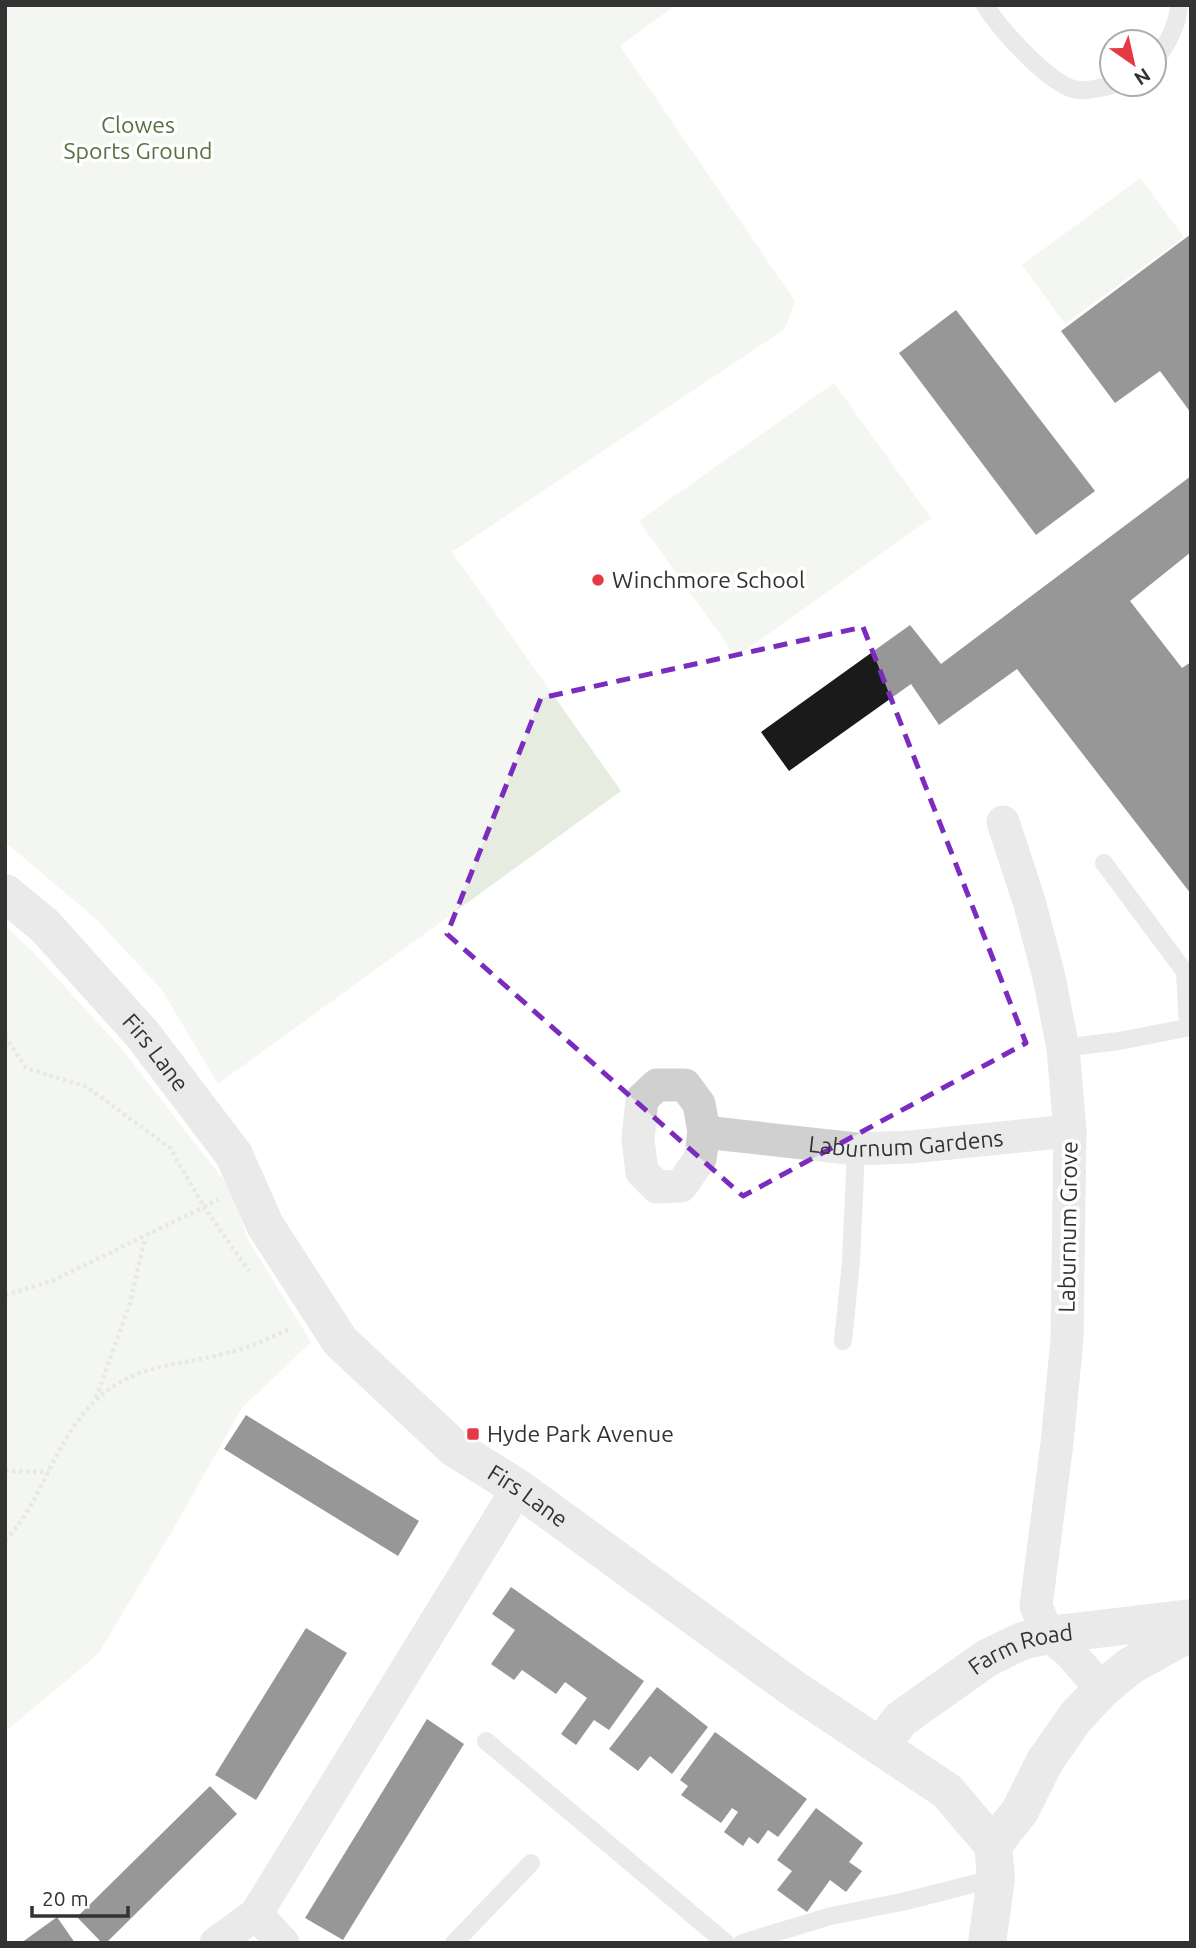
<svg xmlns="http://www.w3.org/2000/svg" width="1196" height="1948" viewBox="0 0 1196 1948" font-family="Ubuntu,sans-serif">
  <rect width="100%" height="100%" fill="#fff"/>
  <!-- green -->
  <g fill="#e6ecdf">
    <polygon points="5,5 676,5 620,46 795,301 785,329 452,552 621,791 218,1084 162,990 95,918 5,842"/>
    <polygon points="1140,178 1184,237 1065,324 1022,265"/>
    <polygon points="834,383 931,518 736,657 639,521"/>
    <polygon points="5,926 32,951 121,1048 232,1191 247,1238 311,1342 242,1408 171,1533 98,1654 5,1732"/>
  </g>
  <!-- building -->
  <g fill="#1a1a1a">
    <polygon points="1191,234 1191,413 1160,371 1115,403 1061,331"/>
    <polygon points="956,310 1095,491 1036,535 899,353"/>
    <polygon points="1191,476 1191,552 1130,601 1182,668 1191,662 1191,894 1017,669 939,725 911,684 789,771 761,732 910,625 941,664"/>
    <polygon points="246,1415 419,1521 398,1556 224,1449"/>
    <polygon points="511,1587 644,1681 609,1730 594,1720 576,1745 561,1734 587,1698 565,1682 556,1694 522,1670 514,1680 491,1664 515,1630 492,1614"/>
    <polygon points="306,1628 347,1653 256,1800 215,1775"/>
    <polygon points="657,1687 708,1727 672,1774 650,1756 638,1771 609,1749"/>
    <polygon points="427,1719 464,1744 343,1940 305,1918"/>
    <polygon points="715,1732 807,1799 778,1837 768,1830 758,1844 749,1837 743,1846 724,1832 738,1812 732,1808 721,1823 681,1795 688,1786 680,1780"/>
    <polygon points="210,1786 237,1814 106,1943 102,1943 77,1917"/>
    <polygon points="816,1808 863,1843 849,1862 862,1871 846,1892 830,1880 807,1912 777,1890 792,1871 777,1860"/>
    <polygon points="57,1917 75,1943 21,1943"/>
  </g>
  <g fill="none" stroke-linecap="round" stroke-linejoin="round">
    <!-- path -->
    <g stroke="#cdcdcd" stroke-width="4.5" stroke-dasharray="3.5 3.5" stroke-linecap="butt">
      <polyline points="5,1036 26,1068 87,1087 170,1148 204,1207 218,1199"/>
      <polyline points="5,1295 52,1281 204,1207 249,1271"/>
      <polyline points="96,1398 130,1303 145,1238"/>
      <polyline points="5,1471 49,1472"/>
      <path d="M5 1540C36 1509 50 1460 75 1425 123 1357 172 1371 241 1349 257 1344 274 1336 290 1329"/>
    </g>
    <!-- service -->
    <g stroke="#d0d0d0" stroke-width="18">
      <path d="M985 5C999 28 1051 87 1078 90 1090 91 1104 87 1116 84"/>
      <path d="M1154 62C1166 46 1178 26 1179 5"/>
      <polyline points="1104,863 1185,972 1188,1026"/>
      <polyline points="1063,1048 1119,1041 1191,1027"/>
      <polyline points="843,1341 851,1262 856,1149"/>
      <polyline points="486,1741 726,1943"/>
      <polyline points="454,1943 531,1863"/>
      <polyline points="742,1943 831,1916 906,1901 996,1878"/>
    </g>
    <!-- minor -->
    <g stroke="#d0d0d0" stroke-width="33">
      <polyline points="1003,822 1029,901 1049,977 1063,1048 1070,1131 1067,1339 1057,1443 1036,1606 1048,1635 1069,1652 1102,1689"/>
      <polygon points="657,1085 685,1085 699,1104 704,1132 700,1159 681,1186 657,1187 642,1172 638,1139 642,1099"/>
      <path id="s1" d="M704 1132 856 1149 911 1147 1070 1131"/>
      <polyline points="256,1914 283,1943"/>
      <polyline points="216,1943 256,1914 518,1488"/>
    </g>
    <!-- tertiary -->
    <g stroke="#d0d0d0" stroke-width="38">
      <path id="s2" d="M5 893 45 926 143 1035 234 1155 265 1225 340 1341 454 1448 518 1488 794 1689 947 1791 993 1845 996 1878 987 1943"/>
      <path id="s3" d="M880 1746 901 1719 987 1658 1022 1641 1048 1635 1191 1618"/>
      <polyline points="993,1845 1020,1811 1045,1761 1075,1718 1102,1689 1130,1666 1191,1632"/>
    </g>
  </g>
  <!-- marked area -->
  <path d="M0 0H1196V1948H0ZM863 627 1026 1043 743 1196 447 934 541 698Z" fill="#fff" fill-opacity=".55" fill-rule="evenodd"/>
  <path fill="none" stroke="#7b2cbf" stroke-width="5" stroke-dasharray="14 9" stroke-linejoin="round" d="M863 627 1026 1043 743 1196 447 934 541 698Z"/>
  <!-- markers -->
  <g fill="#e63946" stroke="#fff" stroke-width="2.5">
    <circle cx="598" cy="580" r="7"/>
    <rect x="466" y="1427" width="14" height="14" rx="3.5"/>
  </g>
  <g text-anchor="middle" stroke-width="7" stroke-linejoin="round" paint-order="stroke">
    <!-- park labels -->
    <g font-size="23" fill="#56703f" stroke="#fff">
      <text x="138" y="133">Clowes<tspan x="138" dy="26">Sports Ground</tspan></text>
    </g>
    <!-- poi labels -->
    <g font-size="23" fill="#333" stroke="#fff" text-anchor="start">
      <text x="612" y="588">Winchmore School</text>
      <text x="487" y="1442">Hyde Park Avenue</text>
    </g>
    <!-- street labels -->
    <g font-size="23" fill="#333" stroke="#fff">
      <text dy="8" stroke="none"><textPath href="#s2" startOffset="220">Firs Lane</textPath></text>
      <text dy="8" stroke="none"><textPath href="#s1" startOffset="203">Laburnum Gardens</textPath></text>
      <text transform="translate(1068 1227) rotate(-89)" y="8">Laburnum Grove</text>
      <text dy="8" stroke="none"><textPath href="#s2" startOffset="808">Firs Lane</textPath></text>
      <text dy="8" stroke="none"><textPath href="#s3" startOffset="175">Farm Road</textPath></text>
    </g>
  </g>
  <!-- border -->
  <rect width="1196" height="1948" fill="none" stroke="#333333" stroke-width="14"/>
  <!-- north arrow -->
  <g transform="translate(1133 63) rotate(146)"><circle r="33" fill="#ffffff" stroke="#adadad" stroke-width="2"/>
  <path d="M0-5L12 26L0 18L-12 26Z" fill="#e63946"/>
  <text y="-10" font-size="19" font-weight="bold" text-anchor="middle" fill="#333333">N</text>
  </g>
  <!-- scale -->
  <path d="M32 1906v10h96v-10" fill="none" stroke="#333333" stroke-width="3.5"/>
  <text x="42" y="1906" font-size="21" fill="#333333" stroke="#ffffff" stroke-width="5" paint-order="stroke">20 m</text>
</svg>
